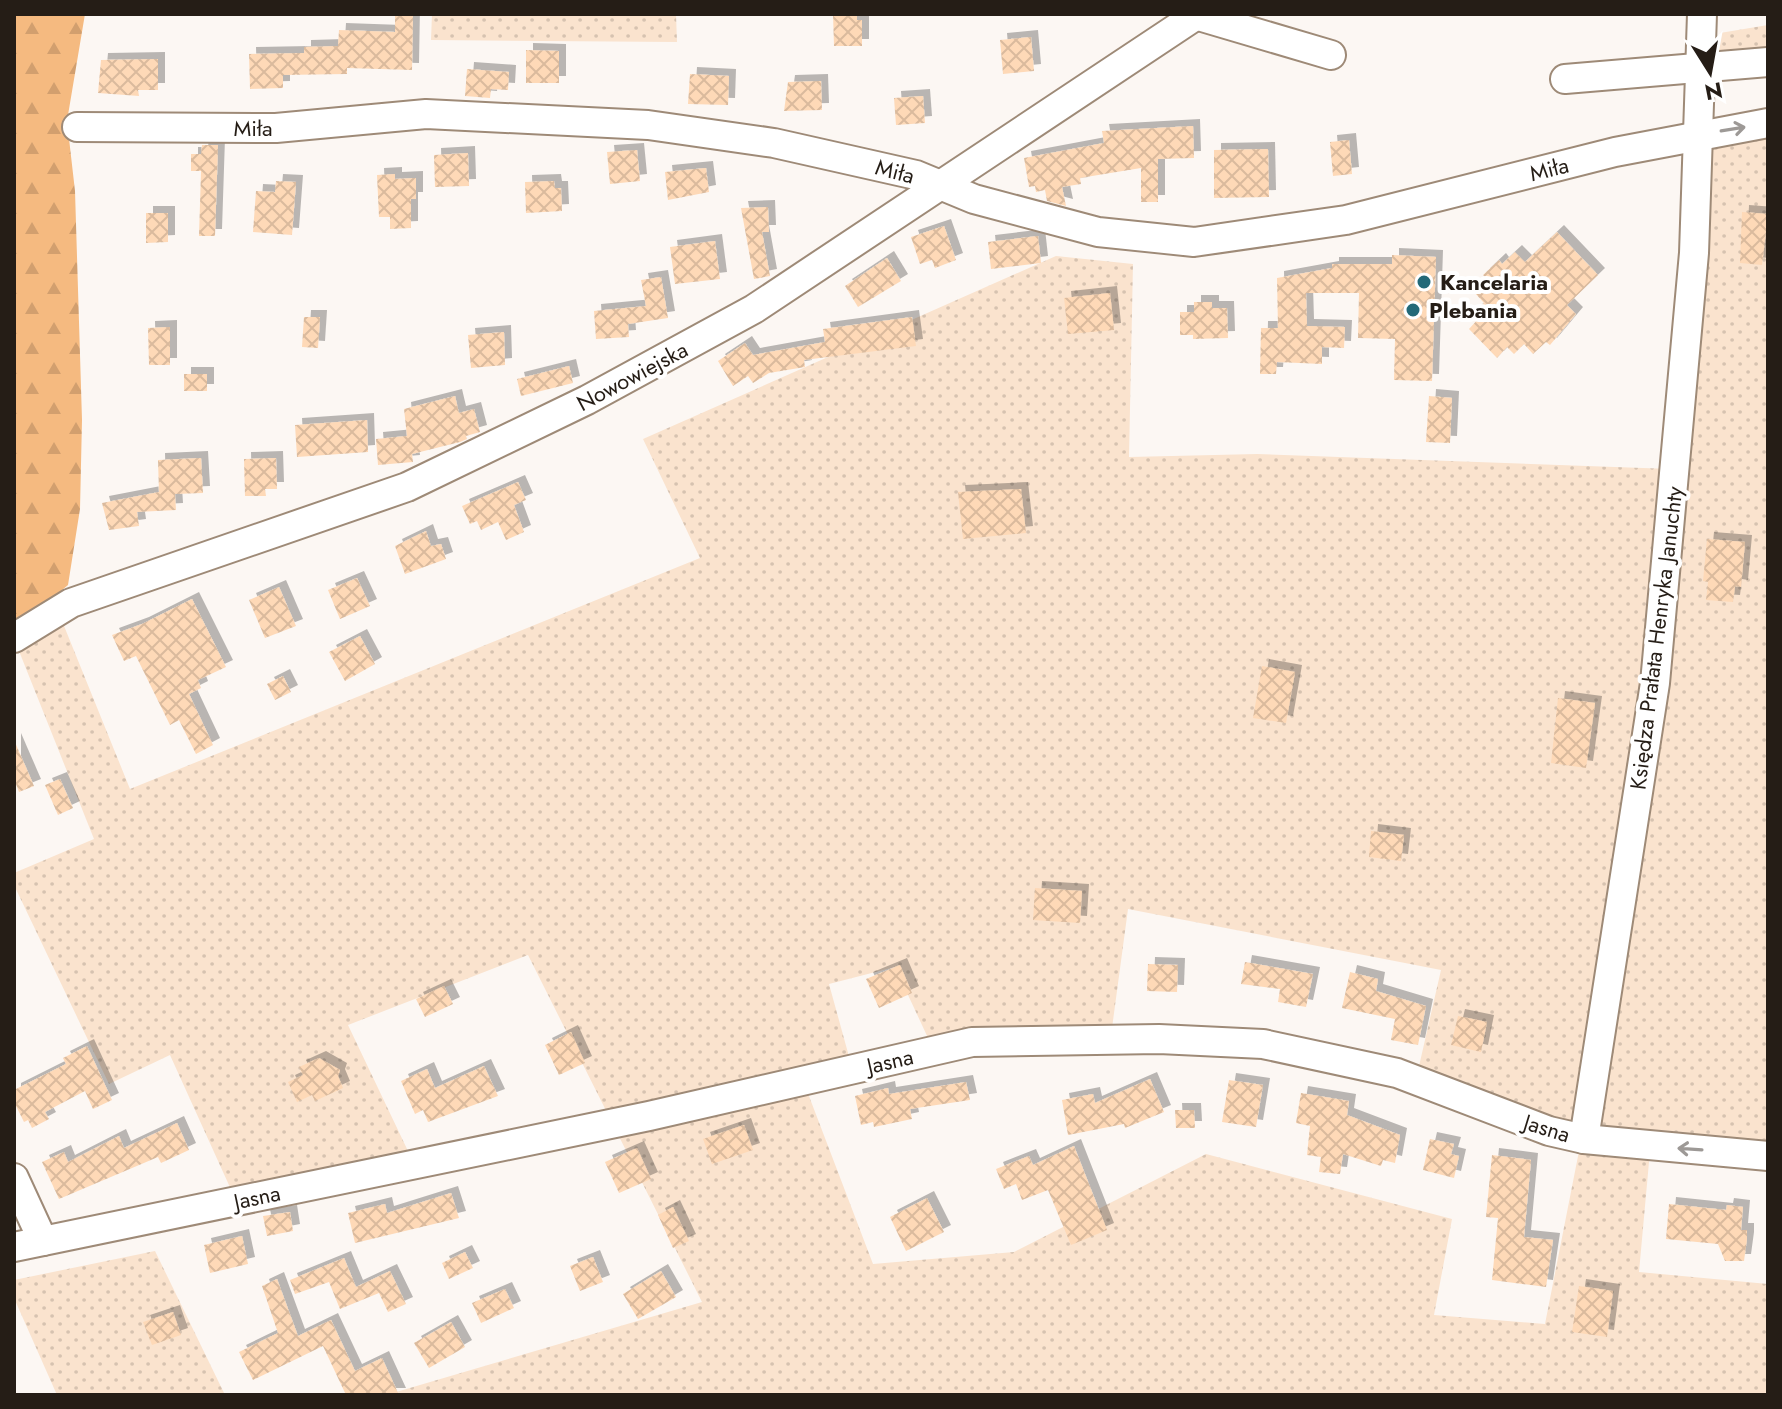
<svg xmlns="http://www.w3.org/2000/svg" width="1782" height="1409" viewBox="0 0 1782 1409" font-family="Jost,sans-serif">
  <defs>
    <pattern id="grass-dots" width="8" height="8" patternUnits="userSpaceOnUse" patternTransform="scale(2)"><rect width="8" height="8" fill="#fae3ce"/><path d="M2 2h.1M6 6h.1" fill="none" stroke="#d6c2b0" stroke-width="1.8" stroke-linecap="round"/></pattern>
    <pattern id="forest-firs" width="22" height="20" patternUnits="userSpaceOnUse" patternTransform="scale(2)"><rect width="22" height="20" fill="#f5ba80"/><path d="M5 1l3.5 6h-7zM16 11l3.5 6h-7z" fill="#d29f6e"/></pattern>
    <pattern id="building-cross-hatch" width="8" height="8" patternUnits="userSpaceOnUse" patternTransform="scale(2)"><rect width="8" height="8" fill="#fed9b7"/><path d="M0 0l8 8M0 8l8-8" fill="none" stroke="#daba9d"/></pattern>
    <filter id="shadow"><feDropShadow dx="7" dy="-7" stdDeviation="0" flood-color="#0004"/></filter>
  </defs>
  <rect width="100%" height="100%" fill="#fcf7f3"/>
  <!-- grass -->
  <g fill="url(#grass-dots)">
    <polygon points="432,14 676,14 677,42 431,40"/>
    <polygon points="1768,25 1768,54 1737,56 1719,50 1720,33"/>
    <polygon points="1768,133 1768,1150 1545,1126 1417,1075 1441,970 1128,909 1110,1043 935,1053 895,967 829,984 853,1071 804,1083 873,1264 1014,1252 1206,1154 1452,1219 1434,1315 1545,1324 1580,1146 1650,1151 1639,1272 1768,1284 1768,1395 386,1395 702,1302 528,955 348,1025 417,1170 238,1205 170,1055 109,1084 14,885 14,873 94,839 15,641 60,616 130,789 700,558 643,439 1056,256 1133,264 1129,457 1257,454 1671,469 1693,145"/>
    <polygon points="155,1251 225,1395 57,1395 14,1298 14,1280"/>
  </g>
  <!-- forest -->
  <polygon fill="url(#forest-firs)" points="14,14 85,14 67,121 75,191 82,420 80,509 68,585 14,631"/>
  <!-- building -->
  <g fill="url(#building-cross-hatch)" filter="url(#shadow)">
    <polygon points="395,14 413,14 412,70 347,68 347,74 283,75 283,88 250,89 249,54 304,53 304,47 338,46 339,30 395,32"/>
    <polygon points="833,14 857,14 857,20 862,20 862,46 834,46"/>
    <polygon points="1031,37 1034,71 1003,74 1000,40"/>
    <polygon points="526,50 559,51 559,83 526,83"/>
    <polygon points="158,59 158,90 138,90 139,96 98,93 101,60"/>
    <polygon points="467,69 509,72 508,90 491,89 490,98 465,96"/>
    <polygon points="690,74 729,76 728,105 688,104"/>
    <polygon points="821,81 822,110 784,111 788,82"/>
    <polygon points="923,96 925,123 896,125 894,98"/>
    <polygon points="1193,126 1194,158 1158,159 1158,202 1141,202 1141,168 1080,178 1081,184 1062,187 1066,206 1047,201 1045,190 1036,192 1035,186 1029,187 1024,158 1104,143 1102,131"/>
    <polygon points="1349,140 1352,174 1333,176 1330,142"/>
    <polygon points="202,145 218,145 215,236 199,236 201,171 191,171 191,154 201,154"/>
    <polygon points="1268,149 1269,197 1214,198 1214,150"/>
    <polygon points="637,150 640,181 610,184 607,152"/>
    <polygon points="468,153 469,186 435,187 434,155"/>
    <polygon points="706,168 709,192 668,200 665,172"/>
    <polygon points="395,174 395,179 416,178 416,199 411,199 411,228 390,229 390,217 379,217 377,175"/>
    <polygon points="276,181 296,182 292,235 253,232 256,191 275,192"/>
    <polygon points="554,181 555,188 561,188 562,211 526,213 525,182"/>
    <polygon points="768,207 769,232 762,232 770,276 754,279 741,208"/>
    <polygon points="1742,212 1768,214 1762,265 1740,263"/>
    <polygon points="146,213 168,213 168,242 146,243"/>
    <polygon points="944,226 956,260 935,268 932,260 920,264 911,237"/>
    <polygon points="1557,232 1598,275 1567,305 1576,314 1550,345 1546,342 1533,354 1524,344 1514,354 1507,347 1497,358 1469,329 1479,318 1473,313 1484,303 1474,292 1487,279 1483,275 1499,260 1502,264 1515,252 1525,262"/>
    <polygon points="1038,236 1041,263 991,269 988,242"/>
    <polygon points="715,241 720,279 675,284 670,247"/>
    <polygon points="1392,255 1436,257 1432,381 1394,380 1395,339 1358,338 1359,293 1306,293 1307,326 1345,327 1344,348 1322,347 1322,364 1277,362 1276,374 1260,374 1261,328 1278,328 1277,278 1332,268 1332,264 1392,264"/>
    <polygon points="887,258 901,281 858,307 845,286"/>
    <polygon points="661,277 668,318 628,324 629,337 596,339 594,311 646,306 641,280"/>
    <polygon points="1110,293 1114,330 1068,334 1064,298"/>
    <polygon points="1194,302 1212,302 1212,308 1227,308 1228,338 1193,339 1193,335 1180,335 1180,312 1194,312"/>
    <polygon points="304,317 320,317 318,348 302,347"/>
    <polygon points="912,317 916,346 804,360 805,367 769,373 753,383 748,376 733,386 718,361 745,343 753,355 825,342 823,329"/>
    <polygon points="170,327 170,365 149,365 148,328"/>
    <polygon points="504,332 505,365 471,368 468,335"/>
    <polygon points="569,366 573,383 521,396 517,379"/>
    <rect x="184" y="374" width="23" height="17"/>
    <polygon points="455,396 459,413 474,409 480,432 466,436 467,439 460,442 412,454 413,462 378,465 376,439 407,436 404,409"/>
    <polygon points="1429,396 1452,398 1450,443 1426,442"/>
    <polygon points="367,420 368,452 297,457 295,425"/>
    <polygon points="201,458 203,493 175,494 176,510 137,512 139,526 109,530 102,503 159,492 158,460"/>
    <polygon points="276,458 277,489 265,489 266,496 245,496 244,459"/>
    <polygon points="518,482 526,500 514,505 524,532 506,540 498,522 481,530 477,521 470,524 462,506"/>
    <polygon points="1021,489 1026,533 963,539 958,492"/>
    <polygon points="426,531 431,546 441,544 446,559 405,574 395,546"/>
    <polygon points="1707,539 1745,542 1741,587 1735,586 1733,602 1706,600 1708,582 1703,581"/>
    <polygon points="357,578 370,606 340,619 328,590"/>
    <polygon points="279,587 296,626 265,638 249,600"/>
    <polygon points="192,599 226,667 198,680 201,688 189,694 213,745 196,754 179,720 170,725 136,656 124,661 112,635 142,624"/>
    <polygon points="360,636 375,664 345,681 329,652"/>
    <polygon points="1262,666 1295,672 1286,723 1253,718"/>
    <polygon points="283,676 291,692 275,700 267,684"/>
    <polygon points="1558,698 1595,703 1586,768 1551,763"/>
    <polygon points="14,740 34,786 19,792 14,779"/>
    <polygon points="60,779 73,808 58,815 45,785"/>
    <polygon points="1371,831 1404,835 1401,861 1369,857"/>
    <polygon points="1035,888 1082,891 1080,923 1033,920"/>
    <polygon points="1245,962 1313,974 1306,1007 1278,1002 1280,989 1241,984"/>
    <polygon points="1148,964 1178,965 1177,992 1147,991"/>
    <polygon points="900,965 912,993 879,1008 866,979"/>
    <polygon points="1350,972 1378,979 1376,991 1426,1006 1418,1045 1391,1040 1395,1019 1342,1008"/>
    <polygon points="444,986 453,1004 425,1017 416,999"/>
    <polygon points="1458,1016 1487,1022 1481,1052 1451,1045"/>
    <polygon points="571,1032 585,1063 559,1075 545,1045"/>
    <polygon points="87,1046 112,1100 93,1109 85,1091 45,1112 49,1119 32,1128 28,1120 24,1122 14,1102 14,1090 66,1064 63,1058"/>
    <polygon points="319,1058 340,1070 338,1076 343,1088 315,1101 312,1095 297,1102 288,1082 303,1075 299,1067"/>
    <polygon points="484,1066 498,1096 428,1122 423,1110 415,1114 401,1081 427,1069 435,1088"/>
    <polygon points="1150,1079 1164,1112 1125,1128 1124,1124 1068,1135 1062,1100 1093,1094 1095,1103"/>
    <polygon points="1229,1080 1263,1085 1256,1127 1222,1122"/>
    <polygon points="966,1082 970,1100 910,1109 912,1119 874,1127 873,1122 861,1125 855,1096 888,1088 889,1094"/>
    <polygon points="1301,1093 1349,1101 1347,1115 1400,1135 1395,1163 1383,1160 1381,1166 1343,1154 1340,1174 1319,1172 1321,1157 1307,1155 1310,1126 1296,1123"/>
    <polygon points="1175,1110 1194,1110 1195,1128 1176,1128"/>
    <polygon points="177,1123 189,1150 161,1163 158,1157 59,1199 42,1162 64,1152 68,1162 119,1136 124,1148"/>
    <polygon points="744,1125 753,1150 712,1164 703,1139"/>
    <polygon points="1430,1139 1454,1144 1451,1154 1459,1156 1454,1178 1423,1170"/>
    <polygon points="1074,1146 1107,1230 1071,1245 1048,1190 1022,1200 1016,1184 1004,1189 996,1169 1029,1156 1033,1165"/>
    <polygon points="637,1148 651,1179 619,1193 605,1162"/>
    <polygon points="1492,1155 1531,1160 1524,1237 1553,1240 1546,1287 1492,1280 1498,1218 1486,1217"/>
    <polygon points="451,1193 459,1218 355,1243 348,1213 385,1204 387,1213"/>
    <polygon points="927,1198 944,1232 906,1251 890,1217"/>
    <polygon points="1669,1204 1726,1210 1727,1205 1743,1207 1741,1230 1747,1230 1747,1239 1744,1261 1725,1261 1718,1244 1666,1239"/>
    <polygon points="673,1207 689,1241 673,1248 658,1215"/>
    <polygon points="290,1212 293,1231 267,1236 263,1216"/>
    <polygon points="242,1236 248,1264 210,1273 204,1245"/>
    <polygon points="465,1252 473,1268 449,1279 442,1263"/>
    <polygon points="593,1257 603,1282 580,1291 570,1266"/>
    <polygon points="344,1258 356,1287 390,1271 406,1304 388,1312 379,1293 340,1309 329,1282 295,1294 290,1280"/>
    <polygon points="661,1271 676,1297 638,1319 623,1294"/>
    <polygon points="277,1279 298,1336 331,1320 355,1371 382,1358 399,1395 346,1395 323,1346 253,1380 239,1352 278,1333 262,1286"/>
    <polygon points="1579,1286 1613,1291 1607,1337 1572,1332"/>
    <polygon points="505,1289 514,1308 481,1323 472,1303"/>
    <polygon points="173,1312 181,1335 152,1345 143,1322"/>
    <polygon points="451,1322 465,1347 429,1368 414,1343"/>
  </g>
  <g fill="none" stroke-linecap="round" stroke-linejoin="round">
    <!-- minor casing -->
    <g stroke="#9e8a77" stroke-width="32">
      <g id="minor">
        <polyline points="1192,14 1331,55"/>
        <polyline points="1565,79 1768,62"/>
        <polyline points="77,127 276,128 426,114 648,125 774,143 916,175 974,199 1098,232 1194,242 1346,220 1615,152 1768,123"/>
        <polyline points="14,638 71,603 407,487 587,400 754,309 1198,14"/>
        <polyline points="1584,1139 1655,683 1694,253 1702,14"/>
        <polyline points="14,1178 43,1241"/>
        <polyline points="14,1247 649,1116 972,1042 1159,1039 1263,1044 1397,1073 1549,1131 1584,1139 1768,1156"/>
      </g>
    </g>
    <!-- minor -->
    <use href="#minor" stroke="#fff" stroke-width="28"/>
  </g>
  <!-- one-way arrows -->
  <defs><path id="oneway-shaft" d="M-6 0H5M1.5-3L5.5 0L1.5 3" fill="none" stroke-width="1.6" stroke-linecap="round" stroke-linejoin="round" transform="scale(2)"/></defs>
  <g stroke="#9d9996">
    <use href="#oneway-shaft" transform="translate(1733 129) rotate(-9)"/>
    <use href="#oneway-shaft" transform="translate(1690 1149) rotate(-176)"/>
  </g>
  <!-- markers -->
  <g fill="#236978" stroke="#fff" stroke-width="3">
    <circle cx="1424" cy="282" r="8"/>
    <circle cx="1413" cy="310" r="8"/>
  </g>
  <g text-anchor="middle" stroke-width="8" stroke-linejoin="round" paint-order="stroke">
    <!-- street labels -->
    <g font-size="22" fill="#251d16" stroke="#fff">
      <text x="253" y="136">Miła</text>
      <text transform="translate(1549 169) rotate(-14)" y="8">Miła</text>
      <text transform="translate(895 171) rotate(15)" y="8">Miła</text>
      <text transform="translate(632 376) rotate(-28)" y="8">Nowowiejska</text>
      <text transform="translate(1656 638) rotate(-83)" y="8">Księdza Prałata Henryka Januchty</text>
      <text transform="translate(890 1061) rotate(-13)" y="8">Jasna</text>
      <text transform="translate(1547 1128) rotate(17)" y="8">Jasna</text>
      <text transform="translate(257 1197) rotate(-12)" y="8">Jasna</text>
    </g>
    <!-- poi labels -->
    <g font-size="22" font-weight="bold" fill="#251d16" stroke="#fff" text-anchor="start">
      <text x="1440" y="290">Kancelaria</text>
      <text x="1429" y="318">Plebania</text>
    </g>
  </g>
  <!-- border -->
  <rect width="1782" height="1409" fill="none" stroke="#251d16" stroke-width="32"/>
  <!-- north arrow -->
  <g transform="translate(1710 72) rotate(169)" stroke="#ffffff" stroke-width="6" paint-order="stroke">
  <path d="M0-6L14 30L0 20L-14 30Z" fill="#251d16"/>
  <text y="-12" font-size="22" font-weight="bold" text-anchor="middle" fill="#251d16">N</text>
  </g>
</svg>
